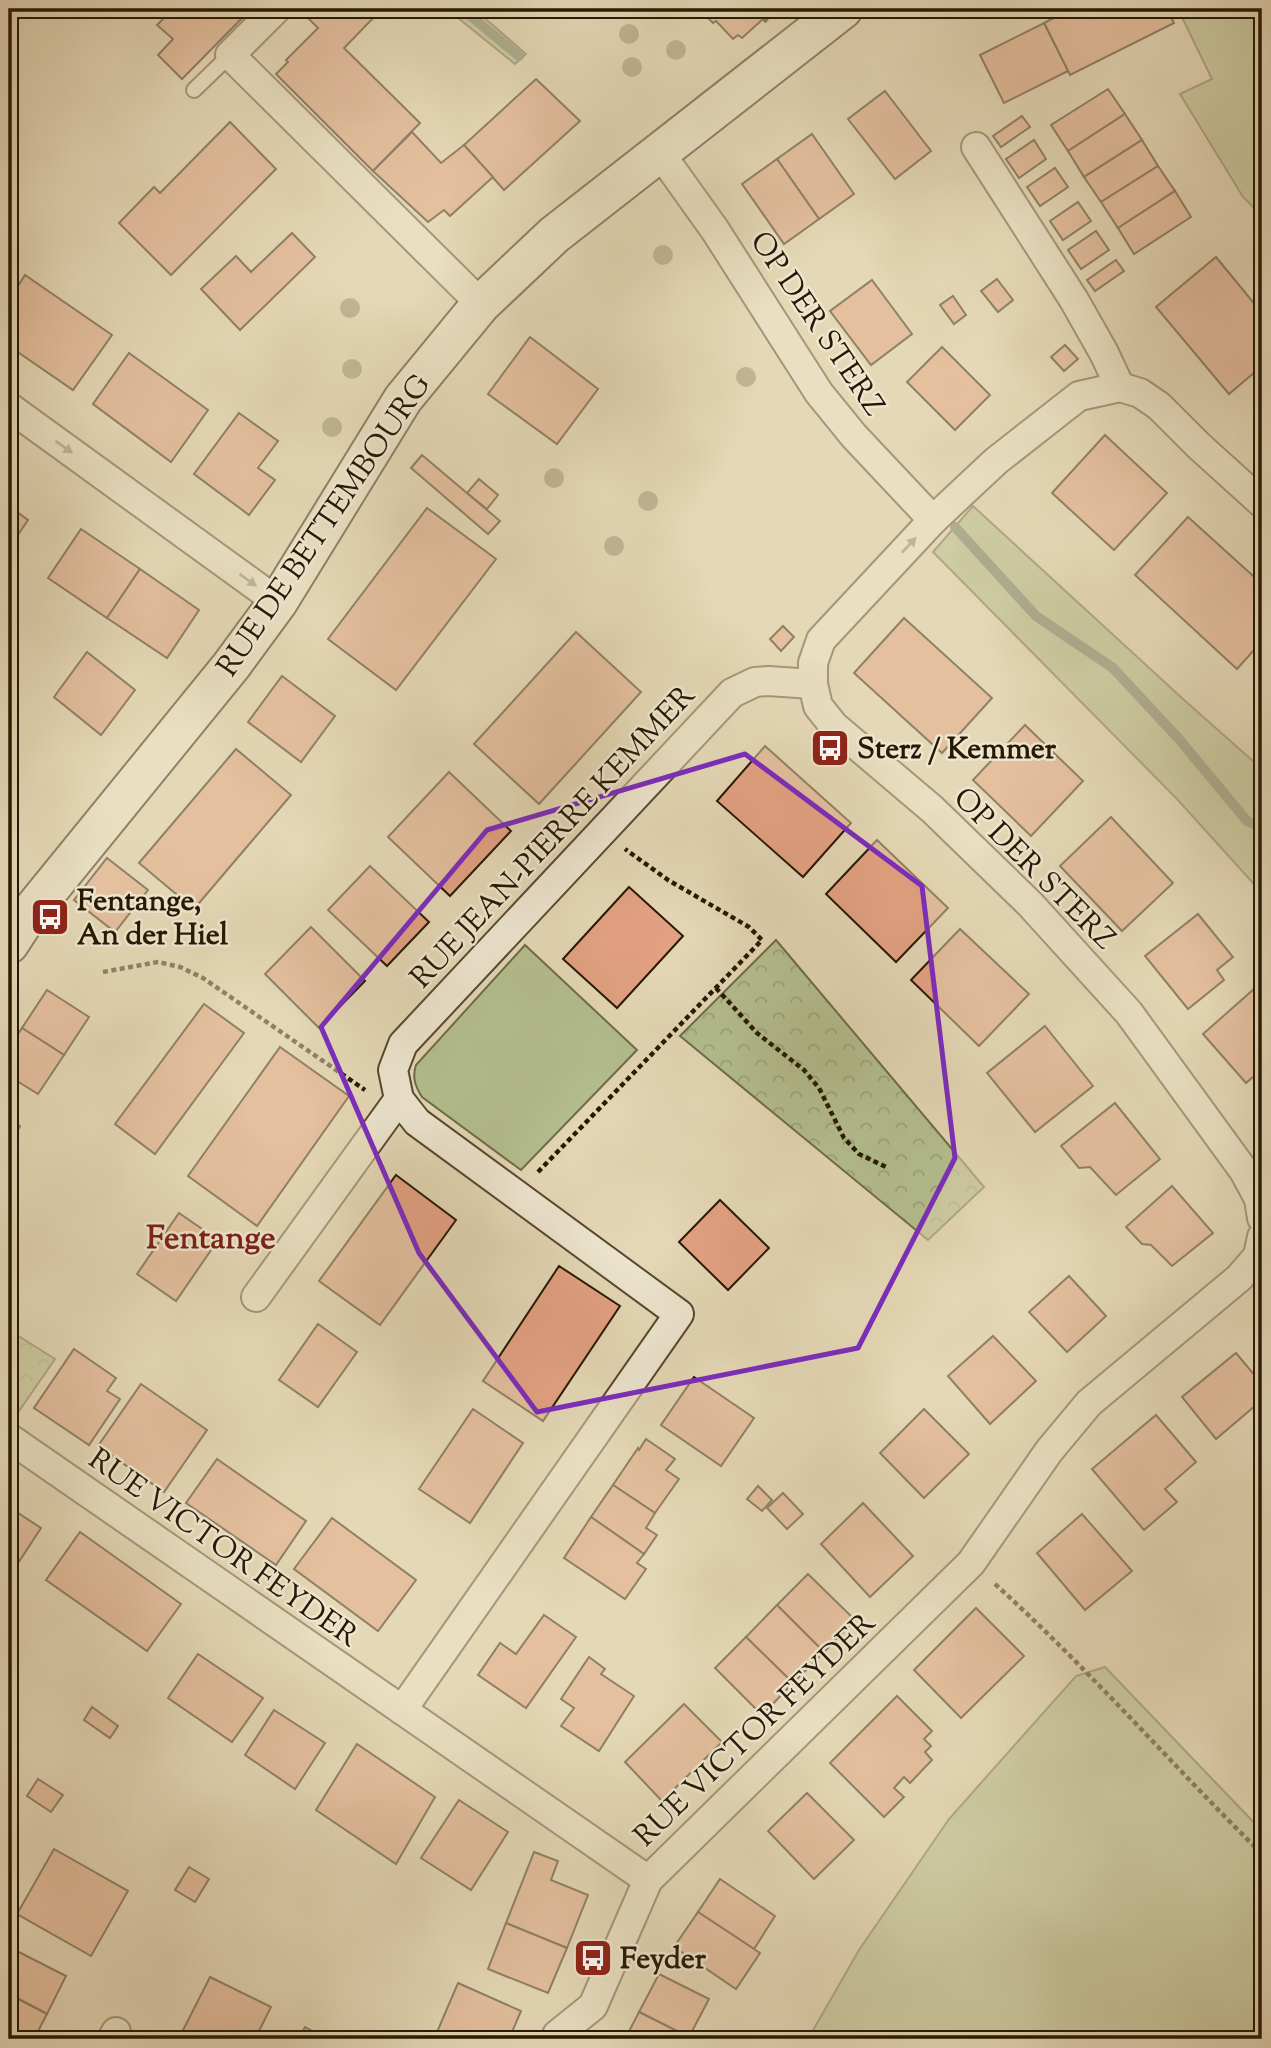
<svg xmlns="http://www.w3.org/2000/svg" width="1271" height="2048" viewBox="0 0 1271 2048" font-family="'Sorts Mill Goudy',serif">
  <defs>
    <pattern id="park-crowns" width="20" height="18" patternUnits="userSpaceOnUse" patternTransform="scale(1.75)"><rect width="20" height="18" fill="#b4bf8f"/><path d="M2 6a3 3 0 1 1 6 0M12 15a3 3 0 1 1 6 0" fill="none" stroke="#9ba37a"/></pattern>
  </defs>
  <rect width="100%" height="100%" fill="#e5d8b7"/>
  <filter id="stains"><feTurbulence type="fractalNoise" baseFrequency=".00286" numOctaves="4"/><feColorMatrix values="0 0 0 0 .2 0 0 0 0 .09 0 0 0 0 .02 0 0 0 .5 -.17"/></filter>
  <radialGradient id="worn" r=".72"><stop offset=".6" stop-color="#630" stop-opacity="0"/><stop offset="1" stop-color="#630" stop-opacity=".3"/></radialGradient>
  <!-- grass -->
  <g fill="#b4bf8f" stroke="#6d6c49" stroke-width="2">
    <polygon points="447,9 474,9 526,54 515,64"/>
    <polygon points="1178,9 1262,9 1262,216 1243,197 1180,94 1212,79"/>
    <polygon points="973,506 1183,699 1262,769 1262,893 1177,799 933,552"/>
    <path d="M525 945 637 1050 521 1170 422 1097C415 1086 412 1077 416 1065Z"/>
    <polygon points="1105,1667 1262,1831 1262,2039 808,2039 859,1950 949,1819 1076,1676"/>
  </g>
  <!-- park -->
  <g fill="url(#park-crowns)" stroke="#6d6c49" stroke-width="2">
    <polygon points="776,940 984,1187 928,1240 680,1036"/>
    <polygon points="9,1330 55,1359 19,1411 9,1404"/>
  </g>
  <g fill="none" stroke-linecap="round" stroke-linejoin="round">
    <!-- stream -->
    <g stroke="#6a7a67" stroke-width="10">
      <polyline points="462,9 519,56"/>
      <polyline points="955,527 1036,616 1113,668 1178,738 1247,821 1262,828"/>
    </g>
  </g>
  <!-- building -->
  <g fill="#e3a283" stroke="#261803" stroke-width="2">
    <polygon points="173,9 251,9 182,79 158,55 173,39 157,25"/>
    <polygon points="299,9 382,9 344,48 420,123 373,171 276,74 288,62 286,60 318,28"/>
    <polygon points="699,9 764,9 765,10 760,15 763,19 742,38 738,35 733,39 716,21 713,23"/>
    <polygon points="1071,9 1167,9 1174,23 1070,75 1044,23"/>
    <polygon points="1044,23 1068,71 1004,103 980,55"/>
    <polygon points="536,79 580,121 504,190 464,145"/>
    <polygon points="1108,89 1125,114 1068,151 1051,125"/>
    <polygon points="885,91 931,151 895,179 848,119"/>
    <polygon points="1125,114 1142,140 1084,177 1068,151"/>
    <polygon points="1022,116 1030,127 1001,147 993,136"/>
    <polygon points="230,122 276,169 171,275 119,223 154,187 160,193"/>
    <polygon points="412,132 441,163 464,145 493,177 450,216 444,210 428,222 373,171"/>
    <polygon points="812,134 854,194 819,219 777,159"/>
    <polygon points="1034,140 1046,159 1019,178 1006,159"/>
    <polygon points="1142,140 1158,166 1101,202 1084,177"/>
    <polygon points="777,159 819,219 784,244 742,184"/>
    <polygon points="1158,166 1175,191 1118,228 1101,202"/>
    <polygon points="1055,168 1068,187 1040,206 1027,187"/>
    <polygon points="1175,191 1191,217 1134,254 1118,228"/>
    <polygon points="1078,202 1091,221 1063,240 1050,221"/>
    <polygon points="1096,231 1109,250 1081,269 1068,250"/>
    <polygon points="292,233 315,257 240,330 201,289 236,256 251,272"/>
    <polygon points="1216,257 1262,313 1262,366 1229,394 1156,307"/>
    <polygon points="1116,260 1124,271 1095,291 1087,280"/>
    <polygon points="25,275 112,335 73,390 9,346 9,300"/>
    <polygon points="997,279 1013,300 998,312 981,291"/>
    <polygon points="872,280 912,334 871,365 830,311"/>
    <polygon points="953,296 966,315 954,324 940,305"/>
    <polygon points="530,337 598,389 557,444 488,394"/>
    <polygon points="1065,345 1078,359 1064,371 1051,357"/>
    <polygon points="942,347 990,395 955,430 907,382"/>
    <polygon points="129,353 208,410 171,462 93,404"/>
    <polygon points="239,413 278,441 258,468 275,480 249,515 194,474"/>
    <polygon points="1105,435 1167,493 1114,550 1052,493"/>
    <polygon points="422,455 500,521 488,534 411,468"/>
    <polygon points="479,479 498,495 487,509 467,493"/>
    <polygon points="9,506 28,520 9,548"/>
    <polygon points="427,508 496,559 396,690 328,639"/>
    <polygon points="1188,517 1262,584 1262,641 1237,669 1135,575"/>
    <polygon points="81,529 140,569 107,618 48,578"/>
    <polygon points="140,569 199,610 167,658 107,618"/>
    <polygon points="904,618 992,698 942,753 854,673"/>
    <polygon points="783,626 794,637 781,651 770,639"/>
    <polygon points="576,632 641,692 539,804 474,744"/>
    <polygon points="87,652 135,690 101,735 54,697"/>
    <polygon points="282,676 335,716 301,762 248,722"/>
    <polygon points="1025,725 1083,781 1031,836 973,780"/>
    <polygon points="765,746 851,823 803,877 717,801"/>
    <polygon points="236,749 291,795 194,909 139,863"/>
    <polygon points="449,772 511,831 450,896 388,837"/>
    <polygon points="1111,817 1173,883 1122,931 1060,866"/>
    <polygon points="877,840 948,908 896,962 826,894"/>
    <polygon points="107,858 148,890 115,932 74,900"/>
    <polygon points="370,866 429,922 387,966 328,910"/>
    <polygon points="629,887 683,936 617,1008 563,959"/>
    <polygon points="1198,914 1233,957 1217,970 1224,980 1188,1009 1145,956"/>
    <polygon points="311,927 365,981 319,1028 265,974"/>
    <polygon points="960,929 1029,994 979,1046 911,980"/>
    <polygon points="1254,989 1262,998 1262,1069 1246,1083 1203,1034"/>
    <polygon points="47,990 89,1017 64,1055 22,1028"/>
    <polygon points="204,1004 244,1033 155,1154 115,1124"/>
    <polygon points="1045,1026 1093,1086 1035,1132 987,1073"/>
    <polygon points="22,1028 64,1055 38,1094 9,1076 9,1048"/>
    <polygon points="280,1047 349,1096 257,1226 188,1176"/>
    <polygon points="1115,1103 1160,1159 1116,1195 1090,1167 1079,1168 1061,1146"/>
    <polygon points="9,1119 20,1126 9,1146"/>
    <polygon points="396,1175 456,1220 380,1325 319,1281"/>
    <polygon points="1172,1186 1213,1233 1172,1266 1151,1245 1142,1244 1126,1227"/>
    <polygon points="720,1200 769,1248 728,1290 679,1242"/>
    <polygon points="179,1213 218,1240 176,1301 137,1274"/>
    <polygon points="559,1266 620,1306 543,1421 483,1381"/>
    <polygon points="1069,1276 1106,1316 1067,1352 1029,1312"/>
    <polygon points="318,1324 357,1352 318,1407 279,1380"/>
    <polygon points="993,1336 1036,1381 990,1424 948,1376"/>
    <polygon points="74,1349 116,1378 107,1391 120,1399 89,1445 34,1408"/>
    <polygon points="1236,1353 1262,1384 1262,1400 1216,1439 1182,1397"/>
    <polygon points="694,1377 754,1418 721,1466 661,1425"/>
    <polygon points="141,1384 207,1430 164,1492 98,1446"/>
    <polygon points="473,1409 523,1443 470,1523 419,1489"/>
    <polygon points="924,1409 969,1454 924,1498 880,1453"/>
    <polygon points="1156,1415 1196,1462 1165,1489 1177,1502 1144,1530 1092,1469"/>
    <polygon points="646,1439 675,1459 666,1470 679,1479 655,1513 613,1485 638,1448 639,1450"/>
    <polygon points="217,1459 306,1521 276,1565 186,1503"/>
    <polygon points="613,1485 655,1513 646,1528 657,1535 644,1554 591,1517"/>
    <polygon points="758,1486 772,1500 762,1511 747,1499"/>
    <polygon points="783,1493 803,1514 787,1529 767,1508"/>
    <polygon points="863,1503 913,1556 870,1597 821,1544"/>
    <polygon points="9,1507 41,1528 9,1577"/>
    <polygon points="1082,1514 1132,1571 1085,1610 1037,1553"/>
    <polygon points="591,1517 644,1554 637,1563 646,1569 625,1599 564,1558"/>
    <polygon points="332,1518 416,1580 378,1631 294,1569"/>
    <polygon points="80,1532 181,1604 147,1651 46,1580"/>
    <polygon points="808,1574 855,1620 824,1652 777,1605"/>
    <polygon points="777,1605 824,1652 793,1683 746,1637"/>
    <polygon points="976,1608 1024,1656 961,1718 914,1670"/>
    <polygon points="544,1615 576,1637 526,1708 478,1675 500,1643 516,1654"/>
    <polygon points="746,1637 793,1683 762,1715 715,1668"/>
    <polygon points="198,1654 263,1698 232,1742 168,1698"/>
    <polygon points="589,1657 605,1669 601,1674 634,1696 599,1751 561,1726 574,1708 561,1699"/>
    <polygon points="897,1696 932,1731 924,1739 931,1746 925,1752 932,1760 910,1783 904,1777 894,1788 904,1797 884,1817 830,1763"/>
    <polygon points="684,1704 722,1742 662,1801 625,1762"/>
    <polygon points="92,1707 118,1726 110,1738 84,1720"/>
    <polygon points="274,1710 325,1743 295,1789 245,1755"/>
    <polygon points="357,1744 435,1797 396,1864 316,1810"/>
    <polygon points="38,1779 63,1795 51,1812 27,1796"/>
    <polygon points="807,1793 854,1840 814,1879 768,1831"/>
    <polygon points="459,1800 508,1832 471,1890 421,1858"/>
    <polygon points="54,1849 128,1891 91,1956 17,1914"/>
    <polygon points="534,1852 558,1861 551,1880 588,1895 567,1948 506,1923"/>
    <polygon points="189,1867 209,1879 195,1902 175,1890"/>
    <polygon points="720,1879 775,1916 754,1949 698,1912"/>
    <polygon points="698,1912 760,1953 736,1989 674,1947"/>
    <polygon points="506,1923 567,1948 548,1993 488,1969"/>
    <polygon points="9,1947 66,1976 47,2014 9,1994"/>
    <polygon points="659,1974 709,1999 689,2037 639,2012"/>
    <polygon points="210,1977 271,2007 255,2039 179,2038"/>
    <polygon points="458,1983 521,2011 509,2039 434,2039"/>
    <polygon points="9,1994 47,2014 34,2039 9,2039"/>
    <polygon points="639,2012 689,2037 688,2039 625,2039"/>
    <polygon points="305,2027 323,2037 322,2039 298,2039"/>
  </g>
  <g fill="none" stroke-linecap="round" stroke-linejoin="round">
    <!-- lane casing -->
    <g stroke="#564830" stroke-width="18">
      <polyline id="lane" points="194,90 230,55"/>
    </g>
    <!-- street casing -->
    <g stroke="#564830" stroke-width="32">
      <g id="street">
        <polyline points="276,9 230,55 481,304"/>
        <polyline points="976,147 1074,300 1104,353 1120,387"/>
        <polyline points="660,153 715,230 819,393 854,436 933,520"/>
        <polyline points="9,407 278,602"/>
        <polyline points="1262,503 1199,446 1159,406 1140,393 1120,387 1079,396 996,461 933,520 821,640 813,663 813,684 818,706 834,726 932,809 1030,904 1129,1013 1244,1171 1259,1199 1262,1218"/>
        <polyline points="256,1297 399,1099"/>
        <polyline points="9,1438 648,1880"/>
        <polyline points="402,1710 679,1314 417,1122 399,1099 393,1070 403,1044 732,693 755,682 768,681 813,684"/>
        <polyline points="112,2039 116,2032"/>
        <polyline points="556,2039 557,2035 593,2006 648,1880 971,1563 1049,1451 1089,1403 1239,1278 1258,1256 1262,1237"/>
      </g>
    </g>
    <!-- secondary casing -->
    <g stroke="#261803" stroke-width="42">
      <polyline id="secondary" points="9,944 26,918 231,666 278,602 403,399 481,304 554,235 843,9"/>
    </g>
    <!-- path -->
    <g stroke="#261803" stroke-width="4.5" stroke-dasharray="5 3.5" stroke-linecap="butt">
      <polyline points="764,22 774,9"/>
      <polyline points="103,972 158,962 180,967 203,978 365,1090"/>
      <polyline points="716,988 757,1033 804,1070 819,1088 844,1138 859,1154 886,1167"/>
      <polyline points="538,1172 762,940 749,927 668,880 625,849"/>
      <path d="M995 1584C1089 1669 1172 1765 1262 1854"/>
    </g>
    <!-- lane -->
    <use href="#lane" stroke="#eee6d0" stroke-width="14"/>
    <!-- street -->
    <use href="#street" stroke="#eee6d0" stroke-width="28"/>
    <!-- secondary -->
    <use href="#secondary" stroke="#eee6d0" stroke-width="38"/>
  </g>
  <!-- trees -->
  <g fill="#948a6b">
    <circle cx="629" cy="34" r="10"/>
    <circle cx="676" cy="50" r="10"/>
    <circle cx="632" cy="67" r="10"/>
    <circle cx="663" cy="255" r="10"/>
    <circle cx="350" cy="308" r="10"/>
    <circle cx="352" cy="369" r="10"/>
    <circle cx="746" cy="377" r="10"/>
    <circle cx="332" cy="427" r="10"/>
    <circle cx="554" cy="478" r="10"/>
    <circle cx="648" cy="501" r="10"/>
    <circle cx="614" cy="546" r="10"/>
  </g>
  <!-- one-way arrows -->
  <defs><path id="oneway-solid" d="M-6-.8H1V-3.2L6.5 0L1 3.2V.8H-6Z" transform="scale(1.75)"/></defs>
  <g fill="#948974">
    <use href="#oneway-solid" transform="translate(64 447) rotate(36)"/>
    <use href="#oneway-solid" transform="translate(909 545) rotate(-47)"/>
    <use href="#oneway-solid" transform="translate(248 580) rotate(36)"/>
  </g>
  <!-- marked area -->
  <path d="M0 0H1271V2048H0ZM745 754 922 886 955 1158 858 1348 537 1412 419 1253 321 1027 487 830Z" fill="#e5d8b7" fill-opacity=".55" fill-rule="evenodd"/>
  <path fill="none" stroke="#7b2cbf" stroke-width="5" stroke-linejoin="round" d="M745 754 922 886 955 1158 858 1348 537 1412 419 1253 321 1027 487 830Z"/>
  <!-- icons -->
  <defs>
    <g id="bus-square" transform="scale(2.0125)"><rect x="-9" y="-9" width="18" height="18" rx="4" fill="#8f2418" stroke="#eee6d0"/><path d="M-5-6H5V4H4V6H2V4H-2V6H-4V4H-5ZM-3.5-4V0h7V-4ZM-3.5 1.2v1.5H-2V1.2ZM2 1.2v1.5H3.5V1.2Z" fill="#fff"/></g>
  </defs>
  <g fill-rule="evenodd">
    <use href="#bus-square" x="830" y="748"/>
    <use href="#bus-square" x="50" y="917"/>
    <use href="#bus-square" x="593" y="1958"/>
  </g>
  <g text-anchor="middle" stroke-width="5" stroke-linejoin="round" paint-order="stroke">
    <!-- street labels -->
    <g font-size="30" fill="#261803" stroke="#eee6d0">
      <text transform="translate(818 323) rotate(56)" y="10">OP DER STERZ</text>
      <text transform="translate(323 525) rotate(-56)" y="10">RUE DE BETTEMBOURG</text>
      <text transform="translate(552 836) rotate(-47)" y="10">RUE JEAN-PIERRE KEMMER</text>
      <text transform="translate(1035 868) rotate(45)" y="10">OP DER STERZ</text>
      <text transform="translate(224 1547) rotate(35)" y="10">RUE VICTOR FEYDER</text>
      <text transform="translate(754 1729) rotate(-44)" y="10">RUE VICTOR FEYDER</text>
    </g>
    <!-- poi labels -->
    <g font-size="30" font-weight="bold" fill="#261803" stroke="#eee6d0" text-anchor="start">
      <text x="857" y="758">Sterz / Kemmer</text>
      <text x="77" y="910">Fentange,<tspan x="77" dy="34">An der Hiel</tspan></text>
      <text x="620" y="1968">Feyder</text>
    </g>
    <!-- quarter labels -->
    <g font-size="33" font-weight="bold" fill="#7a1f14" stroke="#eee6d0">
      <text x="211" y="1248">Fentange</text>
    </g>
  </g>
  <!-- margin -->
  <rect width="1271" height="2048" fill="none" stroke="#e5d8b7" stroke-width="35"/>
  <rect x="10" y="10" width="1250" height="2027" fill="none" stroke="#261803" stroke-width="3.5"/>
  <rect x="18" y="18" width="1236" height="2013" fill="none" stroke="#261803" stroke-width="2"/>
  <rect width="100%" height="100%" filter="url(#stains)"/>
  <rect width="100%" height="100%" fill="url(#worn)"/>
</svg>
